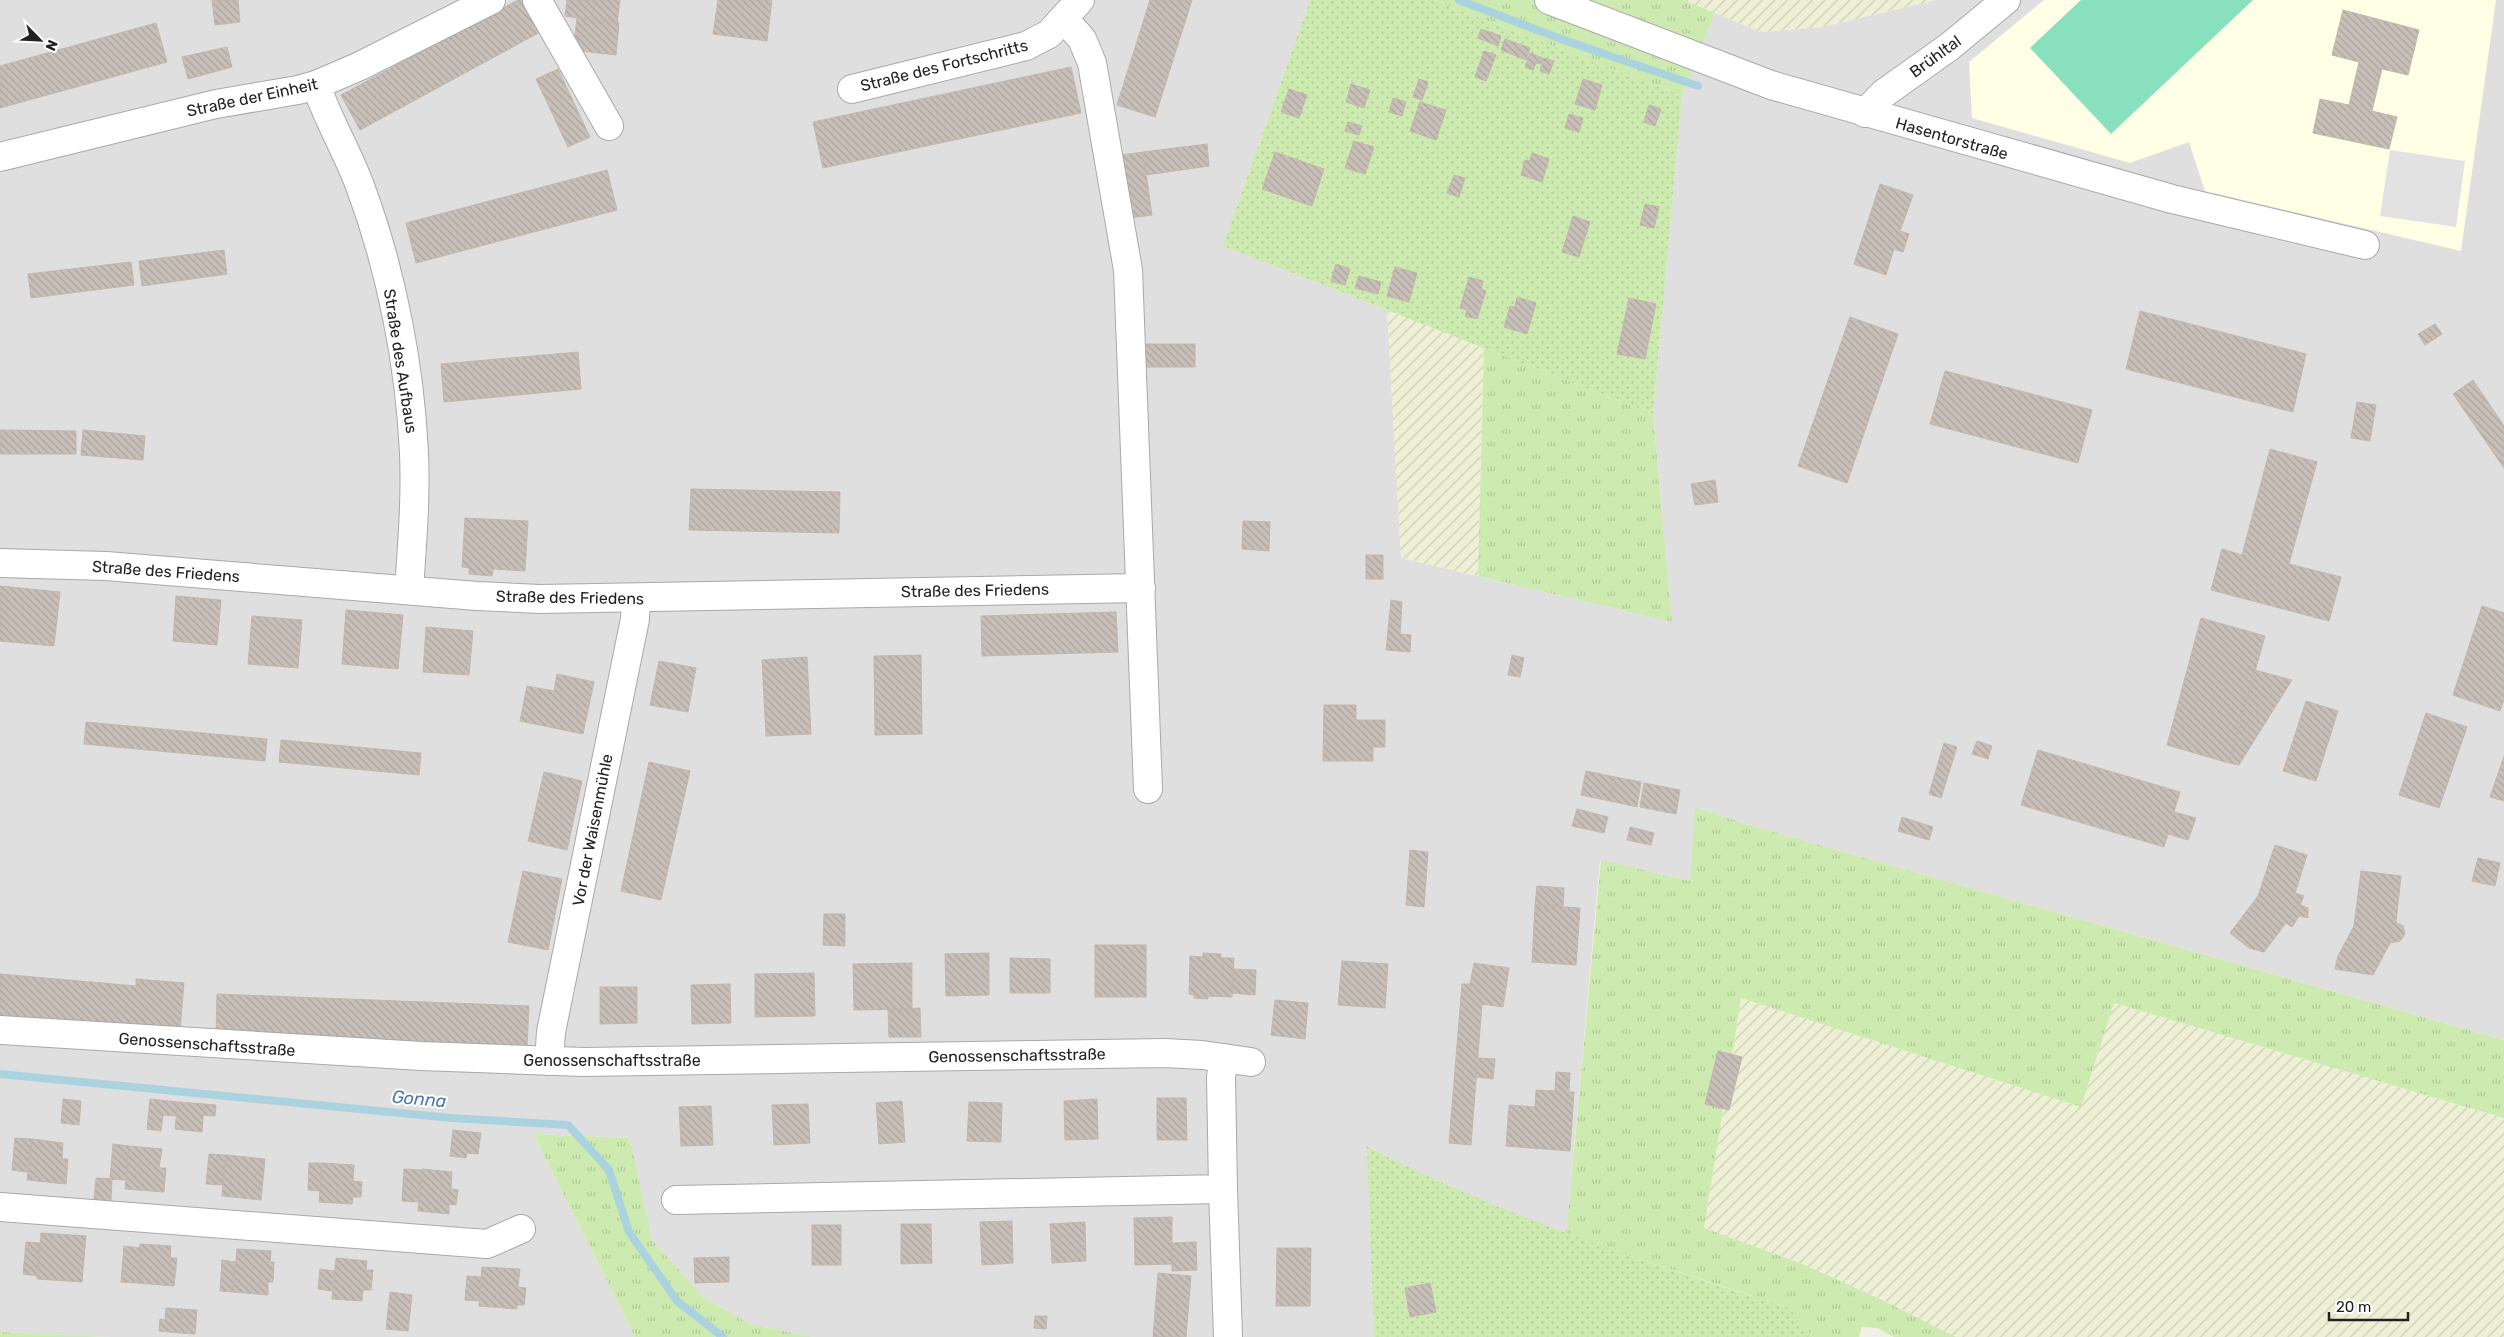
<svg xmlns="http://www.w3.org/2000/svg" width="2504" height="1337" viewBox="0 0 2504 1337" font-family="Rubik,sans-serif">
  <defs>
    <pattern id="farmland-furrows" width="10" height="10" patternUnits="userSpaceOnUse" patternTransform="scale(1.25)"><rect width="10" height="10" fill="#eef0d5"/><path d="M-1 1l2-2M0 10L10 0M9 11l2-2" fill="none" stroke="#ccceb7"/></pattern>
    <pattern id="grass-tufts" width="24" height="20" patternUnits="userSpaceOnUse" patternTransform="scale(1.25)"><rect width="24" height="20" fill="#cdebb0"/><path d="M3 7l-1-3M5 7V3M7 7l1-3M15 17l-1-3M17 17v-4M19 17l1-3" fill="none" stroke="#b0c997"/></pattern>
    <pattern id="garden-dots" width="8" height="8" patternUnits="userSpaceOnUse" patternTransform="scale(1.25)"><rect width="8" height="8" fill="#cdebb0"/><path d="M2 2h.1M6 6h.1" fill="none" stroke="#b0c997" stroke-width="1.8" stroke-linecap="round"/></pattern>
    <pattern id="building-back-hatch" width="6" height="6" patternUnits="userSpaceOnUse" patternTransform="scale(1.25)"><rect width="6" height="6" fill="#c7bfb8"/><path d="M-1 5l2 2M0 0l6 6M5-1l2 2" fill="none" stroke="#aba49e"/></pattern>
  </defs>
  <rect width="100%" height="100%" fill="#f2efe9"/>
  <!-- residential -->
  <polygon fill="#e0dfdf" points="0,0 1310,0 1223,246 1387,310 1401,558 1672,622 1653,414 1682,96 1715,13 1761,32 1822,27 1937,0 2504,0 2504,1040 1749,825 1696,807 1690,881 1600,860 1566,1235 1428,1178 1368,1146 1374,1337 814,1337 750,1324 703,1297 652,1240 630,1138 533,1134 635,1337 110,1337 0,1332"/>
  <!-- education -->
  <polygon fill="#ffffe5" points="2044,0 2496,0 2461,251 2205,191 2189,142 2130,163 1972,118 1969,62"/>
  <!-- farmland -->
  <g fill="url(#farmland-furrows)">
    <polygon points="1683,0 1937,0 1822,27 1761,32"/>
    <polygon points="1387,310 1484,348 1478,576 1401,558"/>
    <polygon points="1741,998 2081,1107 2114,1003 2504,1118 2504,1337 1956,1337 1878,1298 1800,1263 1704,1228"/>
  </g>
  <!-- grass -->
  <g fill="url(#grass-tufts)">
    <polygon points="1433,0 1683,0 1715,13 1682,96"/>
    <polygon points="1484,348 1653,414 1672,622 1478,576"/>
    <polygon points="1695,807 1749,825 2504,1040 2504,1118 2114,1003 2081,1107 1741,998 1704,1228 1800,1263 1878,1298 1956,1337 1894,1337 1877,1328 1862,1327 1859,1337 1813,1337 1789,1308 1566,1235 1601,860 1690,881"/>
    <polygon points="533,1134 630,1138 652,1240 703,1297 750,1324 814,1337 635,1337"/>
    <polygon points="0,1332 110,1337 0,1337"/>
  </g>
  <!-- garden -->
  <g fill="url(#garden-dots)">
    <polygon points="1310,0 1433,0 1682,96 1653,414 1223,246"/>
    <path d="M1367 1146C1501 1216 1645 1262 1789 1308L1813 1337H1374Z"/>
  </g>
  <!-- pitch -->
  <polygon fill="#88e0be" points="2081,0 2253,0 2111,134 2030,48"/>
  <!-- parking -->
  <polygon fill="#e2e2e2" points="2390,150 2465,161 2456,227 2380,216"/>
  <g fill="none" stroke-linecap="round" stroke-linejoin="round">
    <!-- stream -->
    <g stroke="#aad3df" stroke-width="8">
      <polyline points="1459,0 1561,39 1698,86"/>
      <polyline points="0,1074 451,1118 568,1125 609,1170 629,1232 677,1301 723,1337"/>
    </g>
  </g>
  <!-- building -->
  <g fill="url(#building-back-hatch)" stroke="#c4b6ab">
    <polygon points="212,0 238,0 240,22 215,25"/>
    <polygon points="518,0 528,0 544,30 360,130 341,95"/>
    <polygon points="567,0 620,0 617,24 565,16"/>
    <polygon points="718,0 772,0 767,41 713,34"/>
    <polygon points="1150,0 1192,0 1155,117 1117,105"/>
    <polygon points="2343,10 2419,30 2408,75 2382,69 2372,111 2397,117 2389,149 2313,133 2320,99 2349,105 2359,62 2332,55"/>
    <polygon points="577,18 619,23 616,55 573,50"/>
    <polygon points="156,23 167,62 0,108 0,66"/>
    <polygon points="1481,29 1501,36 1498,46 1478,38"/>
    <polygon points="1505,39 1530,48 1526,60 1501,50"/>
    <polygon points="227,47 232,67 188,79 182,57"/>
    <polygon points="1484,51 1496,55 1486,81 1475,77"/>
    <polygon points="1530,53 1543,58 1541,64 1536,63 1533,70 1525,67"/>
    <polygon points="1544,58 1554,61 1549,74 1540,71"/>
    <polygon points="1071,67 1081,113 823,168 813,122"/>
    <polygon points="558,69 590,137 568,147 536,79"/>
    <polygon points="1419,79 1428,82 1422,100 1413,97"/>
    <polygon points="1583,79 1602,85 1595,110 1575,104"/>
    <polygon points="1351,84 1370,90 1364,108 1346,102"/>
    <polygon points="1289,89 1307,95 1299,118 1281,112"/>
    <polygon points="1393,98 1406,102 1402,116 1389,112"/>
    <polygon points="1420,102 1446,110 1436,140 1410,131"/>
    <polygon points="1649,105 1661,109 1655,126 1644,122"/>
    <polygon points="1569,114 1583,118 1579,132 1565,128"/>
    <polygon points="1348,122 1362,126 1359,135 1345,131"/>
    <polygon points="1354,141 1374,147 1365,174 1345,168"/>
    <polygon points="1207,144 1209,166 1146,175 1143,152"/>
    <polygon points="1143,152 1152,215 1130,218 1122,155"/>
    <polygon points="1275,152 1324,169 1312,206 1262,189"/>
    <polygon points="1532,153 1549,159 1542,182 1521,175 1525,160 1530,161"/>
    <polygon points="607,170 617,210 416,263 406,223"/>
    <polygon points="1454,175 1465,178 1459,197 1447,193"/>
    <polygon points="1880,184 1913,195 1900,231 1909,234 1903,252 1894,249 1886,275 1854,264"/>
    <polygon points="1645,204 1659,207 1654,228 1640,225"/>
    <polygon points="1573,216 1590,222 1579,257 1562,252"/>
    <polygon points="224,250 227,274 142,286 139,261"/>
    <polygon points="131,262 134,285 31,298 28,274"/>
    <polygon points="1336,264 1350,269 1345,285 1331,281"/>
    <polygon points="1395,267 1417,273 1409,302 1387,296"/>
    <polygon points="1359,276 1381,282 1378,294 1355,288"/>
    <polygon points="1469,277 1483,281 1481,289 1486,291 1477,319 1465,316 1467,310 1460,308"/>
    <polygon points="1517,297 1536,303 1527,334 1504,327 1510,306 1515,307"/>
    <polygon points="1629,298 1656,304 1645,359 1617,354"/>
    <polygon points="2140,311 2306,354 2293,412 2126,369"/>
    <polygon points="1850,317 1898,334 1847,483 1798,466"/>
    <polygon points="2435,324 2442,334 2425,345 2418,334"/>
    <rect x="1144" y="344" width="51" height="23"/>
    <polygon points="578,352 581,389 444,402 441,364"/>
    <polygon points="1945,371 2092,410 2078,463 1930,424"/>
    <polygon points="2473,380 2504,426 2504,468 2453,394"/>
    <polygon points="2357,402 2376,405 2370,441 2351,438"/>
    <polygon points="0,430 76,431 76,454 0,454"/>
    <polygon points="83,430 145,436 143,460 81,455"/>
    <polygon points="2270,449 2317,462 2289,564 2341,577 2329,621 2211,590 2222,549 2242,555"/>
    <polygon points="1715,480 1718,502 1695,505 1691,484"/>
    <polygon points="691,489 840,492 839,533 689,530"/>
    <polygon points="465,518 528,521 525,571 493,569 492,576 469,574 469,568 462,567"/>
    <polygon points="1243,521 1270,522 1269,551 1242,549"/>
    <rect x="1366" y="555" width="17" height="24"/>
    <polygon points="0,586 60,592 54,646 0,641"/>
    <polygon points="176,596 221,600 217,645 173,641"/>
    <polygon points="1391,600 1402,602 1400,634 1411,635 1410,652 1386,650"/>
    <polygon points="2482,606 2504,613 2504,700 2500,711 2453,695"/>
    <polygon points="346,610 403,615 398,669 342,664"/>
    <polygon points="1116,612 1118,652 982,656 981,616"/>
    <polygon points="252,616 302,620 298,668 248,664"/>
    <polygon points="2201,618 2265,636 2229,763 2167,745"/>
    <polygon points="426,627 473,631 469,675 423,672"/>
    <polygon points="921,655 922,734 875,735 874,656"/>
    <polygon points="1512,655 1524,658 1520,677 1508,675"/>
    <polygon points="807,657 811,734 766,736 762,660"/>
    <polygon points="659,661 696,668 688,712 650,705"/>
    <polygon points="2255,670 2292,680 2239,765 2229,763"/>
    <polygon points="557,674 594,682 583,734 520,721 527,686 554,691"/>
    <polygon points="2306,701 2338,711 2316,781 2283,771"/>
    <polygon points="1324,705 1356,705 1356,720 1385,720 1385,747 1373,747 1373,761 1323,761"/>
    <polygon points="2426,713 2467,727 2439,808 2399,795"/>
    <polygon points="86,722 267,739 265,761 84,744"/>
    <polygon points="281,740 421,753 419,775 279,762"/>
    <polygon points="1977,741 1992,746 1988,759 1972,754"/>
    <polygon points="1944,743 1957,747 1941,798 1929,794"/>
    <polygon points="2038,750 2180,792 2174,812 2196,818 2188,840 2168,834 2164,847 2021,805"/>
    <polygon points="2504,756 2504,801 2490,797"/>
    <polygon points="649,762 690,771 661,900 621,891"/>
    <polygon points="1586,771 1615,777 1610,801 1581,795"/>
    <polygon points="544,772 582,781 567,850 528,841"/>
    <polygon points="1615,777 1641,782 1637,807 1610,801"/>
    <polygon points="1644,783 1680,790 1676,814 1640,807"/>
    <polygon points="1577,809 1608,817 1604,833 1572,826"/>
    <polygon points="1902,817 1933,827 1929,840 1898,831"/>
    <polygon points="1630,827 1654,833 1651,845 1627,840"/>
    <polygon points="2275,845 2307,855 2295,893 2304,896 2300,905 2308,908 2308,918 2299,916 2292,927 2286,923 2264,952 2249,948 2230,933 2258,896"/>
    <polygon points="1410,850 1428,852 1424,907 1406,905"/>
    <polygon points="2478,858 2500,863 2495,886 2472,881"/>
    <polygon points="523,871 562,879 548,950 508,942"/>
    <polygon points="2361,871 2401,876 2396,922 2403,926 2405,934 2400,941 2390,943 2373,975 2335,969 2338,956 2354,926"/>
    <polygon points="1537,886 1564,888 1563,907 1535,905"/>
    <polygon points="1535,905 1580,908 1576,965 1532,962"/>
    <polygon points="824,914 845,914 845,946 823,945"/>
    <rect x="1095" y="945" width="51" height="52"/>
    <polygon points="989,953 989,995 946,996 945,954"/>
    <polygon points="1203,953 1221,954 1221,958 1234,958 1232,997 1208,996 1208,999 1194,998 1194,995 1189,994 1190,956 1203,957"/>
    <polygon points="1010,958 1050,959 1050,993 1010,993"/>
    <polygon points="1342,961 1388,964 1385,1008 1338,1005"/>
    <polygon points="912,963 912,1009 854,1010 853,964"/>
    <polygon points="1474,963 1509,968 1503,1007 1482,1004 1471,1145 1449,1143 1462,984 1470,984"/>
    <polygon points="1233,969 1256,970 1255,995 1232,993"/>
    <polygon points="814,973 815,1016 755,1017 755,974"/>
    <polygon points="0,974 136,986 136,979 184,983 180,1031 0,1016"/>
    <polygon points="730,984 731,1023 692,1024 691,985"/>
    <polygon points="600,987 637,987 637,1023 600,1024"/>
    <polygon points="217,994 529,1006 527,1047 216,1035"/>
    <polygon points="1275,1000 1308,1003 1305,1039 1271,1035"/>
    <polygon points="920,1008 921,1037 889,1037 888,1010"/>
    <polygon points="1718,1051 1742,1057 1729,1110 1705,1104"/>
    <polygon points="1478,1058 1495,1059 1493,1079 1476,1077"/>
    <polygon points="1556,1072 1570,1073 1569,1092 1574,1092 1570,1151 1506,1146 1509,1105 1535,1107 1536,1090 1555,1091"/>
    <polygon points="1157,1098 1186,1098 1187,1140 1157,1140"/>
    <polygon points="63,1099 81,1101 79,1125 61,1123"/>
    <polygon points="150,1099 178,1102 176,1116 163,1115 161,1131 147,1129"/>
    <polygon points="1097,1099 1098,1139 1065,1140 1064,1101"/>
    <polygon points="902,1101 905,1142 879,1144 876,1103"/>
    <polygon points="178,1102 204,1104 202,1132 175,1129"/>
    <polygon points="969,1102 1002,1103 1001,1142 967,1141"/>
    <polygon points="204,1104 216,1105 215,1116 203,1115"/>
    <polygon points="808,1104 810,1143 774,1145 772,1105"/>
    <polygon points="711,1106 713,1145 681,1146 679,1107"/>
    <polygon points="453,1130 481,1133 478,1154 467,1153 466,1158 450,1156"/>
    <polygon points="15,1138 32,1139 27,1172 12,1170"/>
    <polygon points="32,1139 63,1143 62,1159 68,1159 66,1184 27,1180"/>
    <polygon points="113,1144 129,1146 125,1180 110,1179"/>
    <polygon points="129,1146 162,1149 159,1168 166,1168 164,1192 125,1189"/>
    <polygon points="209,1154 226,1155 223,1185 206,1184"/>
    <polygon points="226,1155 265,1159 261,1200 222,1196"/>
    <polygon points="309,1163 322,1163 320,1191 308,1190"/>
    <polygon points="322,1163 354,1165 353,1181 362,1182 361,1197 353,1197 352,1204 319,1202"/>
    <polygon points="404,1169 422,1170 418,1202 402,1201"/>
    <polygon points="422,1169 452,1172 451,1189 458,1190 456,1205 449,1204 449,1214 418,1211"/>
    <polygon points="96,1178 112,1179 111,1201 94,1200"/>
    <polygon points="1172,1217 1172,1264 1135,1265 1134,1218"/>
    <polygon points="1012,1221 1013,1263 982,1265 980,1222"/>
    <polygon points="1085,1222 1086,1261 1052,1263 1050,1224"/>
    <polygon points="901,1224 931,1224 932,1263 901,1264"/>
    <rect x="812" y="1225" width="29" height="40"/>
    <polygon points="41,1233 86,1236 82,1282 37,1279"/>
    <polygon points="26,1242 40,1243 37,1276 23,1274"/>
    <polygon points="1196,1242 1197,1270 1172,1271 1172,1243"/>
    <polygon points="140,1244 171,1246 170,1258 177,1258 174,1286 137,1283"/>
    <polygon points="124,1246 141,1248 137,1283 121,1282"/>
    <polygon points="1277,1248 1311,1248 1310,1306 1276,1306"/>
    <polygon points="237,1249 271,1251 270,1262 274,1262 273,1282 268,1282 268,1295 233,1292"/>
    <polygon points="729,1257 729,1282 695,1283 694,1258"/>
    <polygon points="336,1258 367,1261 366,1270 373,1270 371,1290 363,1290 362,1301 332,1299"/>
    <polygon points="222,1260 235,1262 233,1292 220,1291"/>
    <polygon points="482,1267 520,1269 518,1287 526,1288 524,1305 517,1305 517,1309 479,1306"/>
    <polygon points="320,1269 334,1271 332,1291 318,1289"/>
    <polygon points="1158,1273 1191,1276 1186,1337 1153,1337"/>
    <polygon points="467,1276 481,1277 479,1301 465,1300"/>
    <polygon points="1430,1283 1436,1312 1410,1317 1405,1288"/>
    <polygon points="390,1292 412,1295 408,1331 386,1329"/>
    <polygon points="166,1308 182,1309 180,1333 159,1331 160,1319 165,1320"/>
    <polygon points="182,1309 197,1310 195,1334 180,1333"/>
    <polygon points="1035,1316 1047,1316 1046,1329 1034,1328"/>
  </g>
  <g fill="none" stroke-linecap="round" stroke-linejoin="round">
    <!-- street casing -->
    <g stroke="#a9a9a9" stroke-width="30">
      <g id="street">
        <polyline points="537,0 609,126"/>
        <polyline points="1549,0 1771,85 2172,199 2365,245"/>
        <polyline points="1064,19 1082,39 1092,63 1128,270 1148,789"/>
        <path d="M316 85C328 120 347 151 360 186 391 269 410 365 414 453 416 499 412 545 409 590"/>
        <polyline points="852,89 1026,46 1049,34 1080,0"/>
        <polyline points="1865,113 1883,94 1949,47 2006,0"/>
        <polyline points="0,157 216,104 298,90 316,85 360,66 491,0"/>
        <polyline points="0,563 106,566 477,596 540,599 1141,588"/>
        <polyline points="0,1030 421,1056 583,1062 1165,1053 1202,1055 1251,1062"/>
        <polyline points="549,1061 551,1032 635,619 636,599"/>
        <polyline points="1223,1189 1228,1337"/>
        <polyline points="676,1200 1223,1189 1221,1077 1224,1058"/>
        <polyline points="0,1207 487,1244 521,1229"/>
      </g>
    </g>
    <!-- street -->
    <use href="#street" stroke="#fff" stroke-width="28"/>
  </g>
  <g text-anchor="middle" stroke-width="4" stroke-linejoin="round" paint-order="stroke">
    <!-- street labels -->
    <g font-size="16" fill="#222" stroke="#fff">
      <text transform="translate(1935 56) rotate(-36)" y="6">Brühltal</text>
      <text transform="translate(944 65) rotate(-14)" y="6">Straße des Fortschritts</text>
      <text transform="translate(252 97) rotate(-12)" y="6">Straße der Einheit</text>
      <text transform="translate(1952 138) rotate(16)" y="6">Hasentorstraße</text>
      <text transform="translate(401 361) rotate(81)" y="6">Straße des Aufbaus</text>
      <text transform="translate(166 571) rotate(4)" y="6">Straße des Friedens</text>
      <text transform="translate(975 590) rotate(-1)" y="6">Straße des Friedens</text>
      <text transform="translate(570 597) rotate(1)" y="6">Straße des Friedens</text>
      <text transform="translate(592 830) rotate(-79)" y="6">Vor der Waisenmühle</text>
      <text transform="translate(207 1044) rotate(4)" y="6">Genossenschaftsstraße</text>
      <text transform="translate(1017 1055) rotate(-1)" y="6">Genossenschaftsstraße</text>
      <text x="612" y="1066">Genossenschaftsstraße</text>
    </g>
    <!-- water labels -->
    <g font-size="18" font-style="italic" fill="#4a7aab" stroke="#fff">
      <text transform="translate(419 1099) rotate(5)" y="6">Gonna</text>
    </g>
  </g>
  <!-- north arrow -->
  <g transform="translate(40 40) rotate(114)" stroke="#ffffff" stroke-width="4" paint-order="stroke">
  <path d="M0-4L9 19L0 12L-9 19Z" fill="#222222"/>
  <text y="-8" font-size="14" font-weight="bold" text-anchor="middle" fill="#222222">N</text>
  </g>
  <!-- scale -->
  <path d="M2329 1312v8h79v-8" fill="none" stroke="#222222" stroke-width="2.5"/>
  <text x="2336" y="1312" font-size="15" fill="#222222" stroke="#ffffff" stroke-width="4" paint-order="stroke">20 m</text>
</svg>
